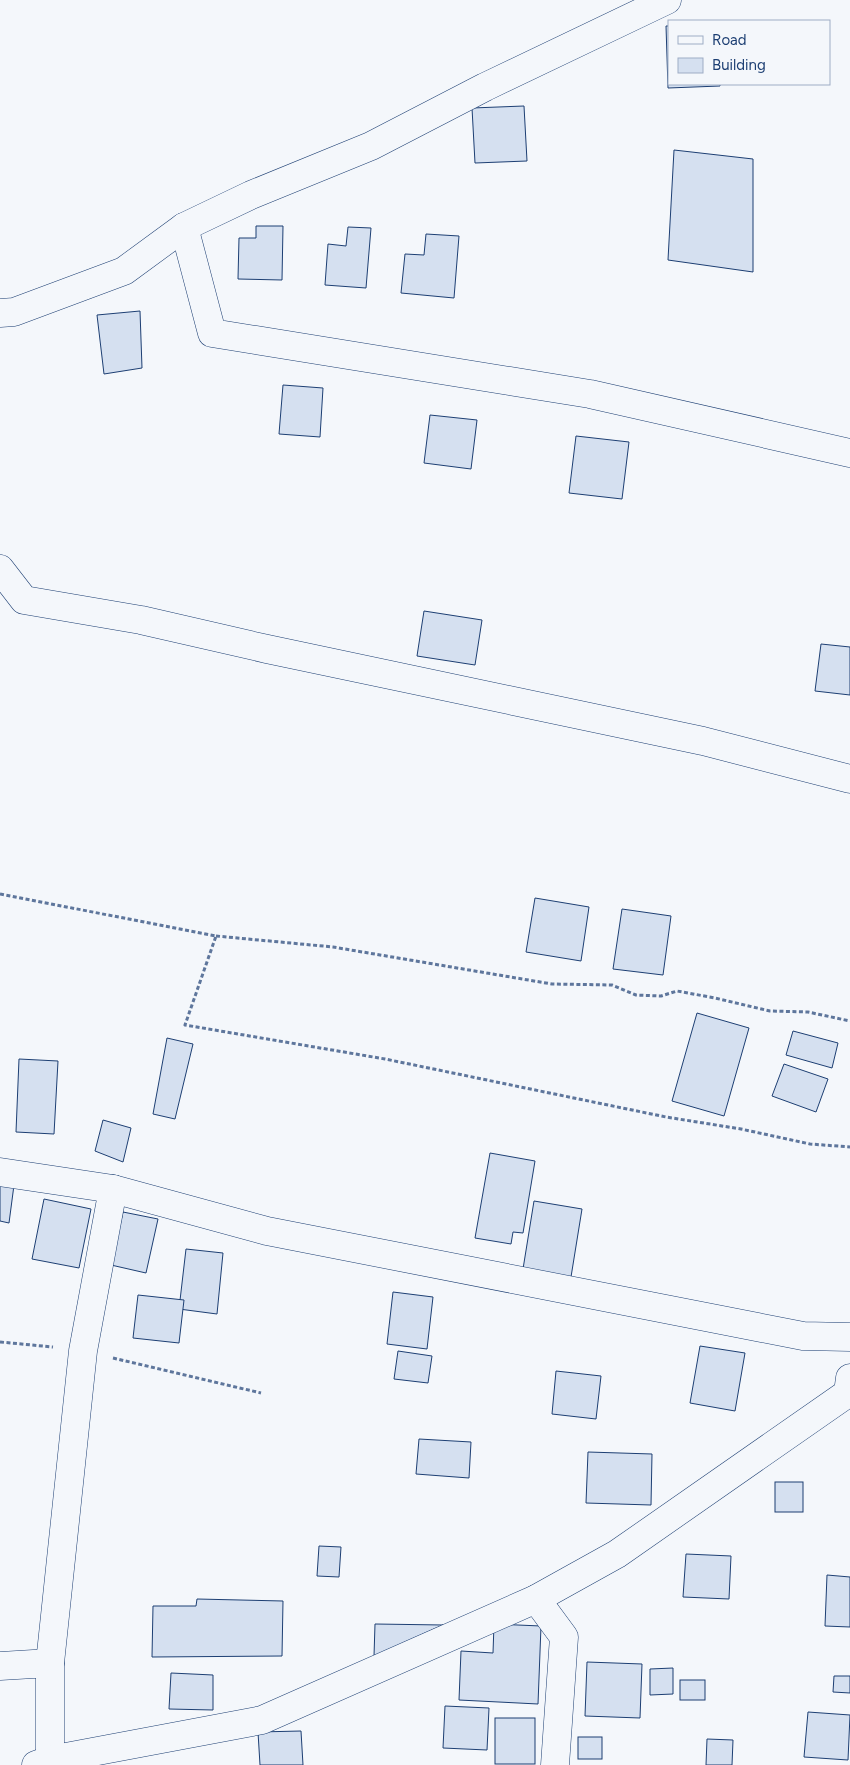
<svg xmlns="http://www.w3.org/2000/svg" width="850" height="1765" viewBox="0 0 850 1765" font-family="Figtree,sans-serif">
  <rect width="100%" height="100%" fill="#f4f7fb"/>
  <!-- building -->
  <g fill="#d5e0f0" stroke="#1d3f73">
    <polygon points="666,26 669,26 669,84 720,84 720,86 668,88"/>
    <polygon points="524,106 527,161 475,163 472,108"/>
    <polygon points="674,150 753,159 753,272 668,260"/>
    <polygon points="256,226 283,226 282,280 238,279 239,238 256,238"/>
    <polygon points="348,227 371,228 366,288 325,285 328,244 346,246"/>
    <polygon points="426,234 459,236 454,298 401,293 405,254 424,255"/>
    <polygon points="140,311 142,368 104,374 97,315"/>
    <polygon points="283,385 323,388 320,437 279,434"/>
    <polygon points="430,415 477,420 471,469 424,463"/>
    <polygon points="576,436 629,442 622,499 569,493"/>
    <polygon points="424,611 482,620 475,665 417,656"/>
    <polygon points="821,644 850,647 850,695 815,691"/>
    <polygon points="535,898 589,907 581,961 526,952"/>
    <polygon points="622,909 671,916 663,975 613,969"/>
    <polygon points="697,1013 749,1028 724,1116 672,1101"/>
    <polygon points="793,1031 838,1043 832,1068 786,1055"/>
    <polygon points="167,1038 193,1044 175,1119 153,1114"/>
    <polygon points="19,1059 58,1061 54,1134 16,1132"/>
    <polygon points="784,1064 828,1079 816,1112 772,1096"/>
    <polygon points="103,1120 131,1128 123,1162 95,1151"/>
    <polygon points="490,1153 535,1161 523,1233 513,1232 511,1244 475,1238"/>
    <polygon points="0,1183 14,1185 9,1223 0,1221"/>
    <polygon points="44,1199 91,1209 79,1268 32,1259"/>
    <polygon points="534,1201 582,1209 571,1277 523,1269"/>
    <polygon points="123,1212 158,1219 146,1273 111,1265"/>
    <polygon points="186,1249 223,1253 217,1314 179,1309"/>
    <polygon points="393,1292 433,1297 427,1349 387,1344"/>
    <polygon points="138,1295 184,1300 179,1343 133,1338"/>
    <polygon points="700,1346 745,1353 735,1411 690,1403"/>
    <polygon points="398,1351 432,1356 428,1383 394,1379"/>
    <polygon points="556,1371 601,1376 596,1419 552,1414"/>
    <polygon points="419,1439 471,1442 469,1478 416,1474"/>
    <polygon points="588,1452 652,1454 651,1505 586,1503"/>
    <rect x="775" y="1482" width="28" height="30"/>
    <polygon points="319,1546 341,1547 339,1577 317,1576"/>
    <polygon points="686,1554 731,1556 729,1599 683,1597"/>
    <polygon points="827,1575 850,1577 850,1627 825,1626"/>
    <polygon points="197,1599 283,1601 282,1656 152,1657 153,1606 196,1606"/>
    <polygon points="375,1624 443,1625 374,1656"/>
    <polygon points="494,1624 541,1626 538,1704 459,1700 461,1651 493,1653"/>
    <polygon points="587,1662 642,1664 640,1718 585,1716"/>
    <polygon points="673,1668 673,1694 650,1695 650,1669"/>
    <polygon points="171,1673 213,1675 213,1710 169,1709"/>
    <polygon points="834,1676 850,1676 850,1693 833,1692"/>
    <rect x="680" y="1680" width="25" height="20"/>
    <polygon points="445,1706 489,1708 487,1750 443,1748"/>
    <polygon points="808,1712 850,1715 848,1760 804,1757"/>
    <rect x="495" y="1718" width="40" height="46"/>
    <polygon points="301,1731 303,1765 260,1765 258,1732"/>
    <rect x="578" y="1737" width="24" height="22"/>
    <polygon points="707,1739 733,1740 732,1765 706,1765"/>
  </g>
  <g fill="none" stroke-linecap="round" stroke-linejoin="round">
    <!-- minor casing -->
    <g stroke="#1d3f73" stroke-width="29">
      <g id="minor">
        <polyline points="184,227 212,333 590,394 850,453"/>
        <polyline points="0,313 14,312 124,271 184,227 251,195 371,146 485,87 667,0"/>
        <polyline points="0,569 24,600 141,620 267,649 703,741 850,779"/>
        <polyline points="0,1172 113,1189 267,1231 803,1336 850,1337"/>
        <polyline points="536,1599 564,1637 555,1765"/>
        <polyline points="50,1663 83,1351 113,1189"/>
        <polyline points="0,1666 50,1663 50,1760"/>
        <polyline points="36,1765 50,1760 262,1720 536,1599 617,1554 848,1393 850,1378"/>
      </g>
    </g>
    <!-- path -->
    <g stroke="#5e769c" stroke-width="3" stroke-dasharray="4 2.5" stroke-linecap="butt">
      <polyline points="0,894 216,936 185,1025 385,1059 666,1117 741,1129 810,1144 850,1147"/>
      <polyline points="216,936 333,947 552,984 612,985 636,995 661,996 677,991 715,998 770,1011 808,1012 850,1021"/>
      <polyline points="0,1342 53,1347"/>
      <polyline points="113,1358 261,1393"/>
    </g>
    <!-- minor -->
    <use href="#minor" stroke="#f4f7fb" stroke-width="28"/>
  </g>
  <!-- legend -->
  <rect x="668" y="20" width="162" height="65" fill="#f4f7fb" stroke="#9eadc5"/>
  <rect x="678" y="36" width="25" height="8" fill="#f4f7fb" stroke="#9eadc5"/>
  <text x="712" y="45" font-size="15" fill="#1d3f73">Road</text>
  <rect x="678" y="58" width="25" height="15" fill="#d5e0f0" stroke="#9eadc5"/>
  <text x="712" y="70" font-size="15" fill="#1d3f73">Building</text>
</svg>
